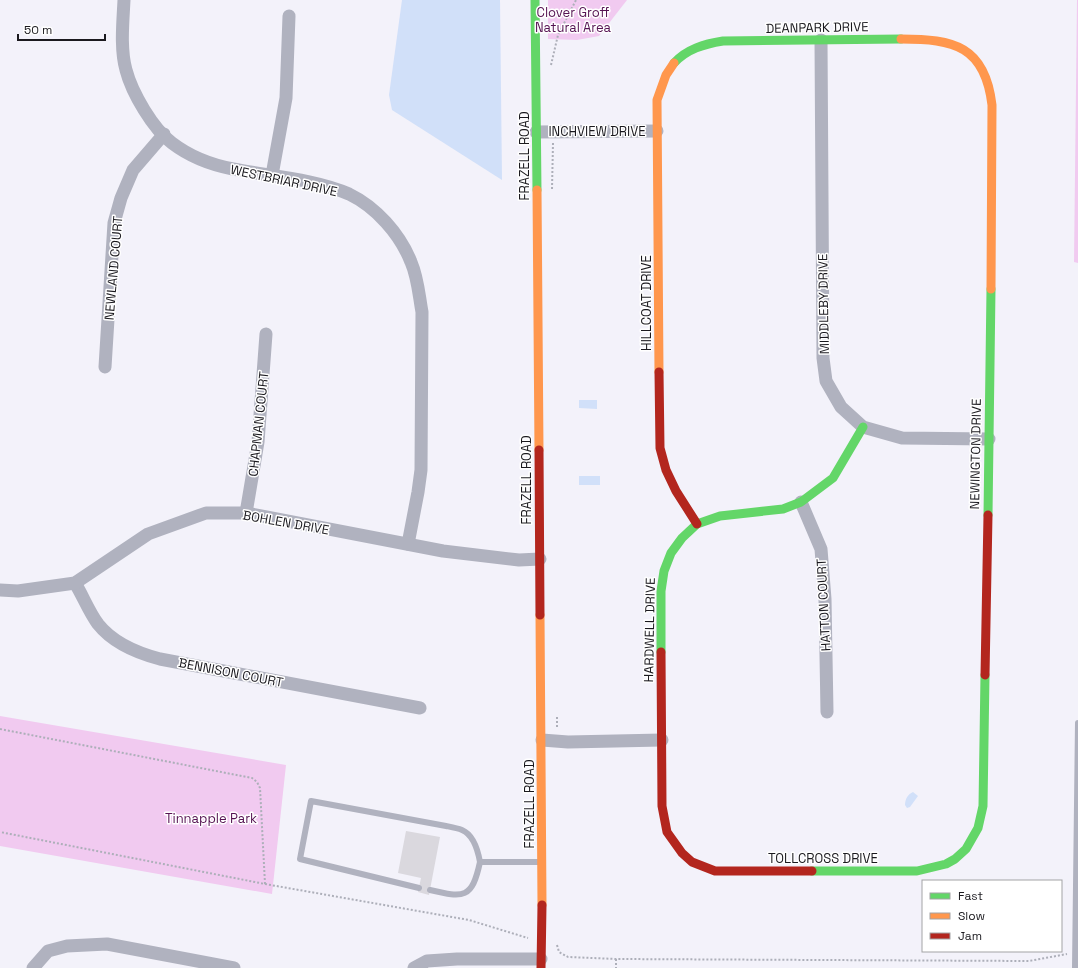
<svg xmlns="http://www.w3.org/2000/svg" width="1078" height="968" viewBox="0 0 1078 968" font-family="'Space Grotesk',sans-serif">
  <rect width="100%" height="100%" fill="#f3f2fa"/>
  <!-- green -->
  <g fill="#f1caf0">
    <polygon points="548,0 627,0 599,36 577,40 548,39"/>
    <polygon points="1077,0 1078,0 1078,263 1074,262"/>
    <polygon points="0,716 286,765 272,894 0,846"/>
  </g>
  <!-- water -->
  <g fill="#d1e0f9">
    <polygon points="402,0 500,0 502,180 392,110 389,95"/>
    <polygon points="579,400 597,400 597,409 579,408"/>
    <rect x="579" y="476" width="21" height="9"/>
    <path d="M913 792 918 796 910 807 907 808 905 805C905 799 908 794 913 792Z"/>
  </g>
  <!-- building -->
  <polygon fill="#dad8de" points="406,831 440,837 429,895 418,892 421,878 398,873"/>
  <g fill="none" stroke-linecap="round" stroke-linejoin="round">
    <!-- path -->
    <g stroke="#adafb9" stroke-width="2" stroke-dasharray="2 2" stroke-linecap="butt">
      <polyline points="551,65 558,35 576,0"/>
      <polyline points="552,189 553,143"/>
      <polyline points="557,717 557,729"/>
      <polyline points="0,729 252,778 257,782 260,788 265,884 0,832"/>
      <polyline points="265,884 469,920 528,938"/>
      <polyline points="557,945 559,952 568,957 616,959 1029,961 1067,954"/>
      <polyline points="616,959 616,968"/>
    </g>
    <!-- lane -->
    <g stroke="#b0b2bf" stroke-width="6">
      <path d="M419 888 300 859 311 801 446 826C451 827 457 828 462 830 474 835 478 851 480 862H541"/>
      <path d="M430 890C464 898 472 899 480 862"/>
      <polyline points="1075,968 1078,723"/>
    </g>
    <!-- street -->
    <g stroke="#b0b2bf" stroke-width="13">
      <path d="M124 0C123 21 120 49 126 70 132 93 153 129 172 143 189 156 212 165 233 169 269 176 315 179 349 194 376 207 400 234 411 262 418 278 419 296 422 312L421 470 418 492 408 544"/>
      <polyline points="821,40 823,358 826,381 841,407 863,427 902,438 989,439"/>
      <polyline points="536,132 657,131"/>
      <polyline points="272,175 286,98 289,16"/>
      <polyline points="105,367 114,223 121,198 133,170 164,134"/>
      <polyline points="801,502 821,549 825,599 827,712"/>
      <polyline points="246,513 258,442 266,334"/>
      <path d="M75 583C83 596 89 612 98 624 113 643 137 653 160 659L420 708"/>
      <polyline points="0,590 18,591 75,583 148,534 206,513 246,513 443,551 519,560 540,559"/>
      <polyline points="542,740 568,742 662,740"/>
      <polyline points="33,968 48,951 67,946 107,944 234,968"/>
      <polyline points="414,968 427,961 457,959 541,959"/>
    </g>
    <!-- fast -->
    <g stroke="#63d668" stroke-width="9">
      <polyline points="535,0 537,190"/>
      <path d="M674 63C687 49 704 44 723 41L901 39"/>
      <polyline points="988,515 991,289"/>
      <polyline points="661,652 661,591 664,571 671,553 682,538 697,524 720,516 783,509 801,502 833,478 863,427"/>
      <polyline points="812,871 917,871 946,864 955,859 966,849 978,828 983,806 985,675"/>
    </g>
    <!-- slow -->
    <g stroke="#ff974d" stroke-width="9">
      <path d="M901 39C954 39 985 46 992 105L991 289"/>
      <polyline points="537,190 539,450"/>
      <polyline points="659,372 657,100 666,75 674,63"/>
      <polyline points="540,615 542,905"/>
    </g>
    <!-- jam -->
    <g stroke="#b3261e" stroke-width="9">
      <polyline points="659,372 660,448 666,470 676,491 697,524"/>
      <polyline points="539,450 540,615"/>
      <polyline points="661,652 662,806 667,832 682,853 692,862 715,871 812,871"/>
      <polyline points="985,675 988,515"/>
      <polyline points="541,968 542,905"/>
    </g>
  </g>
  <g text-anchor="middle" stroke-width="3" stroke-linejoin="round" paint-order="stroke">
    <!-- park labels -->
    <g font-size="13" fill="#551252" stroke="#fff">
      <text x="573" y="17">Clover Groff<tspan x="573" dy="15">Natural Area</tspan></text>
      <text x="211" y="823">Tinnapple Park</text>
    </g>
    <!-- street labels -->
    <g font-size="13" fill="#1a191e" stroke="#fff">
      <text transform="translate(817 27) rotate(-1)" y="5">DEANPARK DRIVE</text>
      <text x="597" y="136">INCHVIEW DRIVE</text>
      <text transform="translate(524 156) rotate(-90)" y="5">FRAZELL ROAD</text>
      <text transform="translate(284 180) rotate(12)" y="5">WESTBRIAR DRIVE</text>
      <text transform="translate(113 268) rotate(-85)" y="5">NEWLAND COURT</text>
      <text transform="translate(646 303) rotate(-90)" y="5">HILLCOAT DRIVE</text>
      <text transform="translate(823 304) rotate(-91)" y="5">MIDDLEBY DRIVE</text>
      <text transform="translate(258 424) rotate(-84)" y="5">CHAPMAN COURT</text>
      <text transform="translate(975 454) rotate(-89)" y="5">NEWINGTON DRIVE</text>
      <text transform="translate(526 480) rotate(-90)" y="5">FRAZELL ROAD</text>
      <text transform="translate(286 522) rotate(10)" y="5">BOHLEN DRIVE</text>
      <text transform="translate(823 605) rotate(-93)" y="5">HATTON COURT</text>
      <text transform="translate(649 630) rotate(-89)" y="5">HARDWELL DRIVE</text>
      <text transform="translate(231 672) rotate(11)" y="5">BENNISON COURT</text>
      <text transform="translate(529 804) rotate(-90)" y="5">FRAZELL ROAD</text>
      <text x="823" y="863">TOLLCROSS DRIVE</text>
    </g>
  </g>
  <!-- legend -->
  <rect x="922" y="880" width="140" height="72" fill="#ffffff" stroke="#a3a3a5"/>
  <rect x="930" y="893" width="20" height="6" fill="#63d668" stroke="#a3a3a5"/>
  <text x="958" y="900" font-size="12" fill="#1a191e">Fast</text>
  <rect x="930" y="913" width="20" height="6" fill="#ff974d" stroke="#a3a3a5"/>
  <text x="958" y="920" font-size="12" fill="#1a191e">Slow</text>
  <rect x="930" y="933" width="20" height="6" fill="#b3261e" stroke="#a3a3a5"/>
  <text x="958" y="940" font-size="12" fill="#1a191e">Jam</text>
  <!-- scale -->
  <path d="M18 34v6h87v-6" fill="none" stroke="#1a191e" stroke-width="2"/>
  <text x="24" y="34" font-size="12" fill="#1a191e" stroke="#ffffff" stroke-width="3" paint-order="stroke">50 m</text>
</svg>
